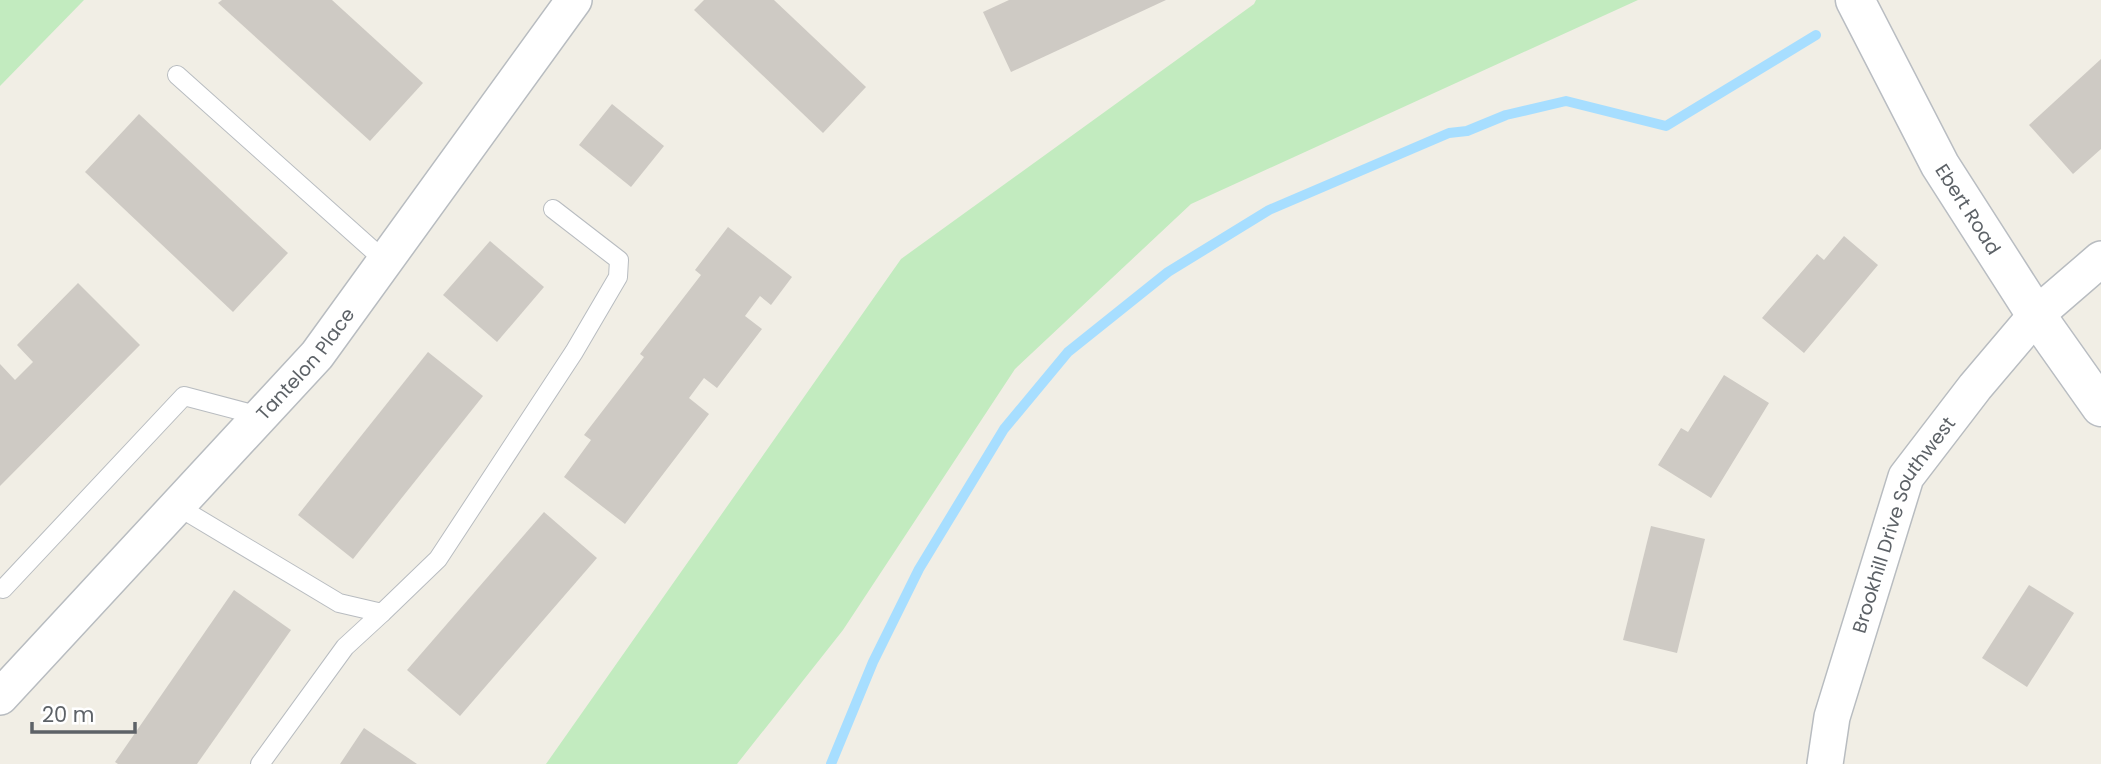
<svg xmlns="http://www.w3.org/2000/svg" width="2101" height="764" font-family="Poppins,sans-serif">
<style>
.green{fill:#c2ebbf}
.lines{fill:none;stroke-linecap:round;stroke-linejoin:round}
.stream{stroke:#a7deff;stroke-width:10}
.building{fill:#cecac4}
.service-casing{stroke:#b8bcc0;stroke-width:20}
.minor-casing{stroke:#b8bcc0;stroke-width:38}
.secondary-casing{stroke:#b9bdc2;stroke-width:41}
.service{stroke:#fff;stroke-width:18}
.minor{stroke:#fff;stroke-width:35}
.secondary{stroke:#fff;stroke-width:38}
.labels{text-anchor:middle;stroke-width:7;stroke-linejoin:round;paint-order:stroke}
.street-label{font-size:19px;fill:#5d6267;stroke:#fff}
</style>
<rect width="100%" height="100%" fill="#f1eee5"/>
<g class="green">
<polygon points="0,0 84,0 0,86"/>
<polygon points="1256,0 1638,0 1191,204 1015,369 843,630 737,764 546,764 901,259 1254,4"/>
</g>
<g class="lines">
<polyline class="stream" points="831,764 873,662 919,569 1004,429 1068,352 1168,272 1269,210 1449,133 1467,131 1506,115 1566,101 1666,126 1816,35"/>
</g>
<g class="building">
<polygon points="222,0 332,0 423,83 370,141 218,3"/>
<polygon points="704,0 774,0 866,87 823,133 694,10"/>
<polygon points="1009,0 1166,0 1011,72 983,12"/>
<polygon points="2101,59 2101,149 2073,174 2029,125"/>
<polygon points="612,104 664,146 631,187 579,145"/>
<polygon points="139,114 288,253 233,312 85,172"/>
<polygon points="728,227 792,277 771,305 760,296 745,316 762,329 717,388 704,378 689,398 709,414 625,524 564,477 591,440 584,435 644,357 640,354 701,275 695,270"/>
<polygon points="1844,236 1878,265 1804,353 1762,318 1817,254 1824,260"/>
<polygon points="490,241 544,287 497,342 443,295"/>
<polygon points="78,283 140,345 0,486 0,364 15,380 33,362 17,345"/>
<polygon points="428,352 483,396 353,559 298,515"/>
<polygon points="1724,375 1769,403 1711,498 1658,465 1681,428 1688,432"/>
<polygon points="544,512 597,558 460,716 407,670"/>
<polygon points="1651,526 1705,539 1677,653 1623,640"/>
<polygon points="2029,585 2074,613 2027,687 1982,658"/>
<polygon points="234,590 291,630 197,764 118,764 115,762"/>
<polygon points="364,728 417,764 340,764"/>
</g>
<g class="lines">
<g class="service-casing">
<g id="service">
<polyline points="177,75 385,261"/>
<polyline points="177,506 339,603 382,613 438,559 574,352 618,277 619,260 553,209"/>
<polyline points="3,589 184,396 260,416"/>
<polyline points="260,764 345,647 382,613"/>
</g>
</g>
<g class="minor-casing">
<g id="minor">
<path id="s1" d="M0,697L317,355L574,0"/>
<path id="s2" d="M1825,764L1832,717L1906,477L1975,387L2036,315L2101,259"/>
</g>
</g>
<g class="secondary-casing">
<g id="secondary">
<path id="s3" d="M1855,0L1940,165L2036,315L2101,407"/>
</g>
</g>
<use href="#service" class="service"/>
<use href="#minor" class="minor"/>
<use href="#secondary" class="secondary"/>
</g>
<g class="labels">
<g class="street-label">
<text dy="7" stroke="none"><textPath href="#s3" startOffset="238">Ebert Road</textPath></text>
<text dy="7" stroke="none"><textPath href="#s1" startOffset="452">Tantelon Place</textPath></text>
<text dy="7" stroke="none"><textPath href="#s2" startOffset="254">Brookhill Drive Southwest</textPath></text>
</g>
</g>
<path d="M32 722v10h103v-10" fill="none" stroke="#5d6267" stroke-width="3.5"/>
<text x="42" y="722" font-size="21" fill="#5d6267" stroke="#ffffff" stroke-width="5" paint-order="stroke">20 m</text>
</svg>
